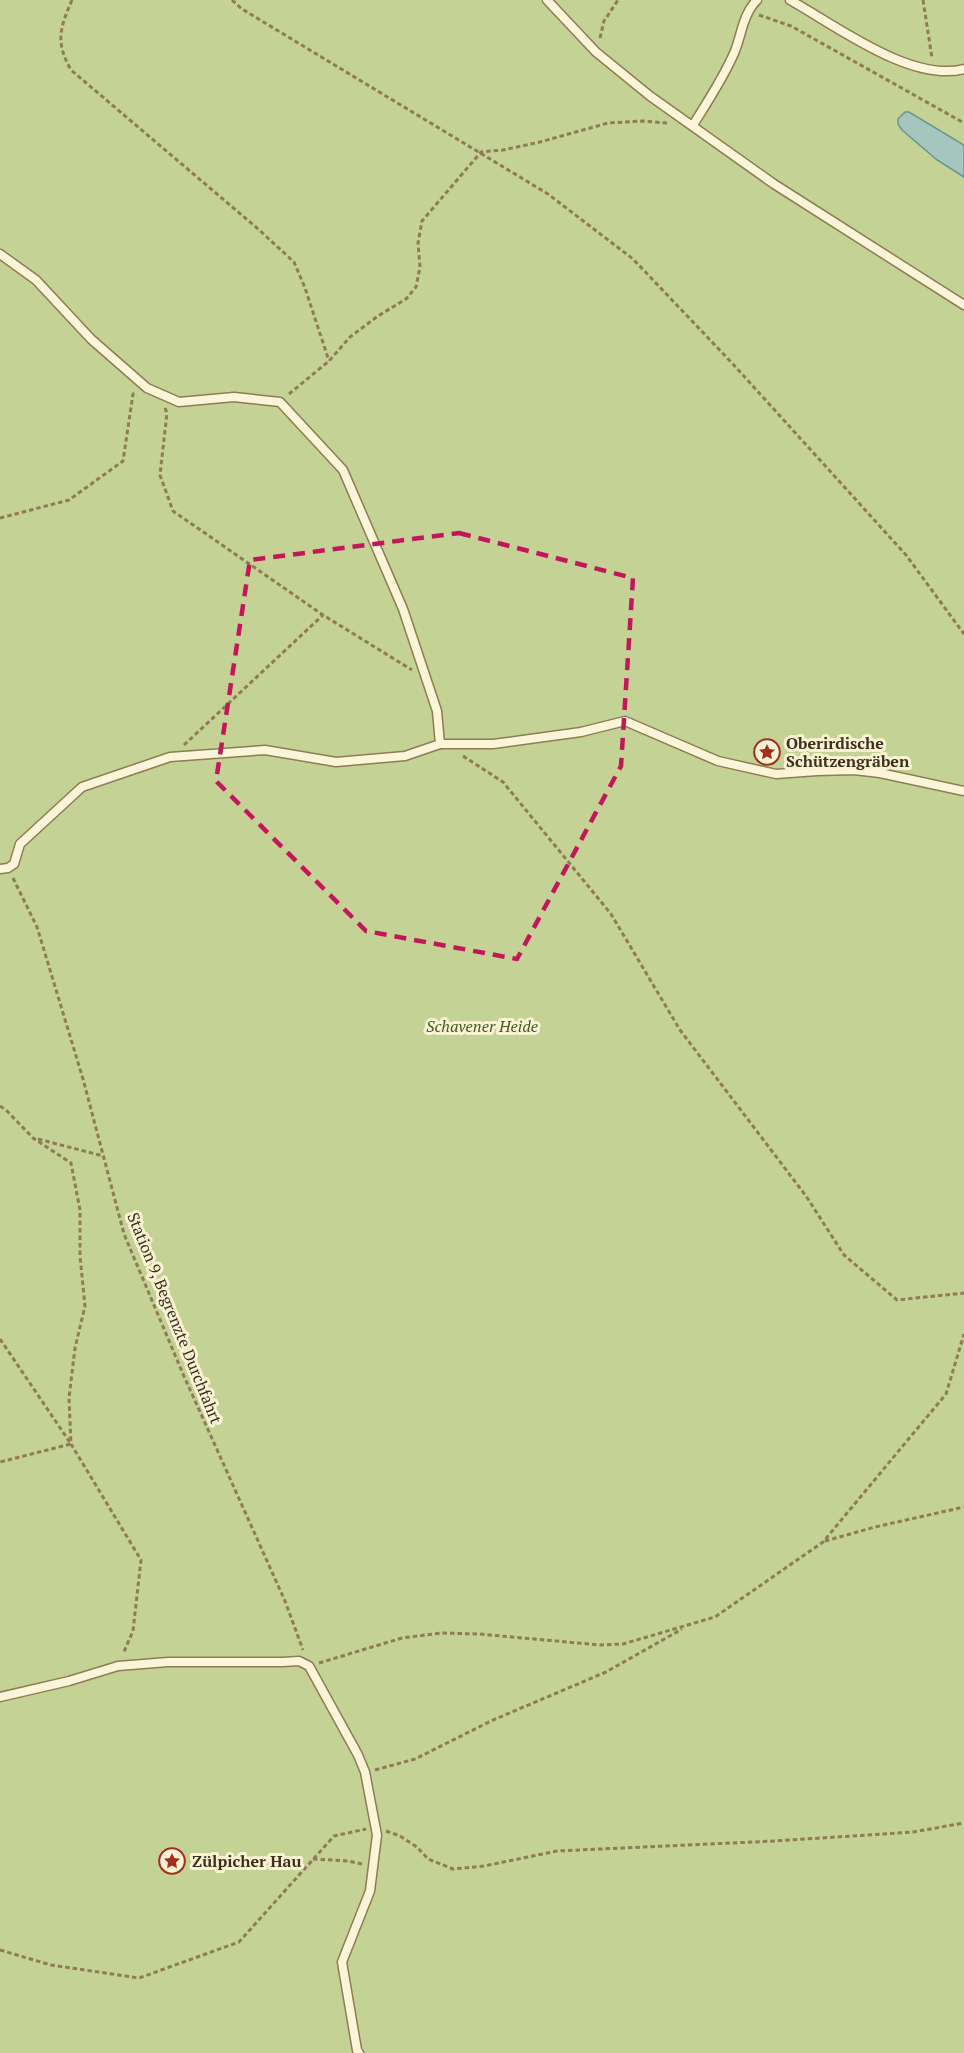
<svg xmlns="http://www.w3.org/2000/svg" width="964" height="2053" font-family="'PT Serif',serif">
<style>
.green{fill:#c4d295}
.water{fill:#a5c5bf;stroke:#6a958f;stroke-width:1.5}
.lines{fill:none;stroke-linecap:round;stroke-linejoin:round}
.lane-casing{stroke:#8f7b57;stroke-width:11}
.path{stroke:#8f7b57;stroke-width:3;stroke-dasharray:4.5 3;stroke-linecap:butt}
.lane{stroke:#fcf5d7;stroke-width:8}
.marked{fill:none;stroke:#c2185b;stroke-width:4.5;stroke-dasharray:12 8;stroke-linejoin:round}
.labels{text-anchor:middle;stroke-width:6;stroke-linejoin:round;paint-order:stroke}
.poi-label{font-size:16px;font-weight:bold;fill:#3d301d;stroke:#f9f3d3;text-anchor:start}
.park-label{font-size:16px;font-style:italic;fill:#465c21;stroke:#f9f3d3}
.street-label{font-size:16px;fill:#3d301d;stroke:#f9f3d3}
</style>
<rect width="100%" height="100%" fill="#f3eac2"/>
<rect class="green" x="0" y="0" width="964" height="2053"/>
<polygon class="water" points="905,112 909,112 964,145 964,177 937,160 902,130 898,124 898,119"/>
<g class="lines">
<g class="lane-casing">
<g id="lane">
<polyline points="547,0 596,52 650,96 774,184 964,305"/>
<path d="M790,0C835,25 911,83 964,69"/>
<path d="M693,125C708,101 724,77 735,51C742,33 743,14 757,0"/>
<polyline points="0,254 36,280 91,339 147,388 179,402 234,397 280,402 343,470 403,609 437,711 440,744 405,756 336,762 265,750 170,757 82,787 20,844 14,864 8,868 0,869"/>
<polyline points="440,744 493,744 581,732 625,721 718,761 776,774 817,771 854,770 880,773 964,791"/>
<polyline points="0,1697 69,1681 118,1666 168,1662 282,1662 299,1661 309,1666 358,1755 365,1772 377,1835 370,1891 342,1962 357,2050 359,2053"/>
</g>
</g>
<g class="path">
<path d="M72,0C60,28 55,42 71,70L257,228L294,262L305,288L329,361"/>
<polyline points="232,0 242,9 548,194 633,259 732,363 906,555 964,634"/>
<polyline points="923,0 932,58"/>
<polyline points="759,15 791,26 964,123"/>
<polyline points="600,38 604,21 618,0"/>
<polyline points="289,394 329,361 350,337 378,316 406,299 416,287 420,267 418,243 422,221 481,152 503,150 540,142 608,123 643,121 667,123"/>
<polyline points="165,408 167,413 160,475 173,511 323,615 412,670"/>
<polyline points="0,518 69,500 123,461 133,394 135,393"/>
<polyline points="184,745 323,615"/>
<polyline points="463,756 503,782 611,914 680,1030 806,1196 844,1255 897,1300 964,1293"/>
<polyline points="13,878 37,927 83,1079 124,1234 183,1374 285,1601 303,1650"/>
<polyline points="0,1106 7,1111 33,1138 71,1163 80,1210 80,1256 85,1306 75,1348 69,1398 71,1444 141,1560 133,1631 123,1654"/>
<polyline points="38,1139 103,1156"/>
<polyline points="0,1339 71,1444 0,1462"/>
<polyline points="825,1541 875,1527 964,1507"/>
<polyline points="319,1663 402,1638 441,1633 479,1634 600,1645 623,1644 715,1617 823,1542 946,1394 964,1334"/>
<polyline points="375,1770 415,1759 493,1720 606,1672 682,1629"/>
<polyline points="386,1831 400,1836 417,1847 428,1859 453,1869 484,1866 557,1851 775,1841 913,1832 964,1823"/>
<polyline points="313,1859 348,1861 362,1864"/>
<polyline points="0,1950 51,1965 139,1978 239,1942 334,1836 366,1829"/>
</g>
<use href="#lane" class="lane"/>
</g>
<path class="marked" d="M459,533L633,578L621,766L517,959L366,931L216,781L250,560Z"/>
<defs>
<g id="sight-ring" transform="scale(1.35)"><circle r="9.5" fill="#f9f3d3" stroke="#a52e20" stroke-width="1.5"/><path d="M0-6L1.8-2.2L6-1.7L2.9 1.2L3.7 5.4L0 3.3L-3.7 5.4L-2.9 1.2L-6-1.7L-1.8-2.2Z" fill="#a52e20"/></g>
</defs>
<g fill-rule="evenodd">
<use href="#sight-ring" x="767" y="752"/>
<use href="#sight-ring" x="172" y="1861"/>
</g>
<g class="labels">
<g class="poi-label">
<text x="786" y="749">Oberirdische<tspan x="786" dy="18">Schützengräben</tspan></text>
<text x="192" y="1867">Zülpicher Hau</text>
</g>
<g class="park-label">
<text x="482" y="1032">Schavener Heide</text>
</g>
<g class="street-label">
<text transform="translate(175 1318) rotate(68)" y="6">Station 9, Begrenzte Durchfahrt</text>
</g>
</g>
</svg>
